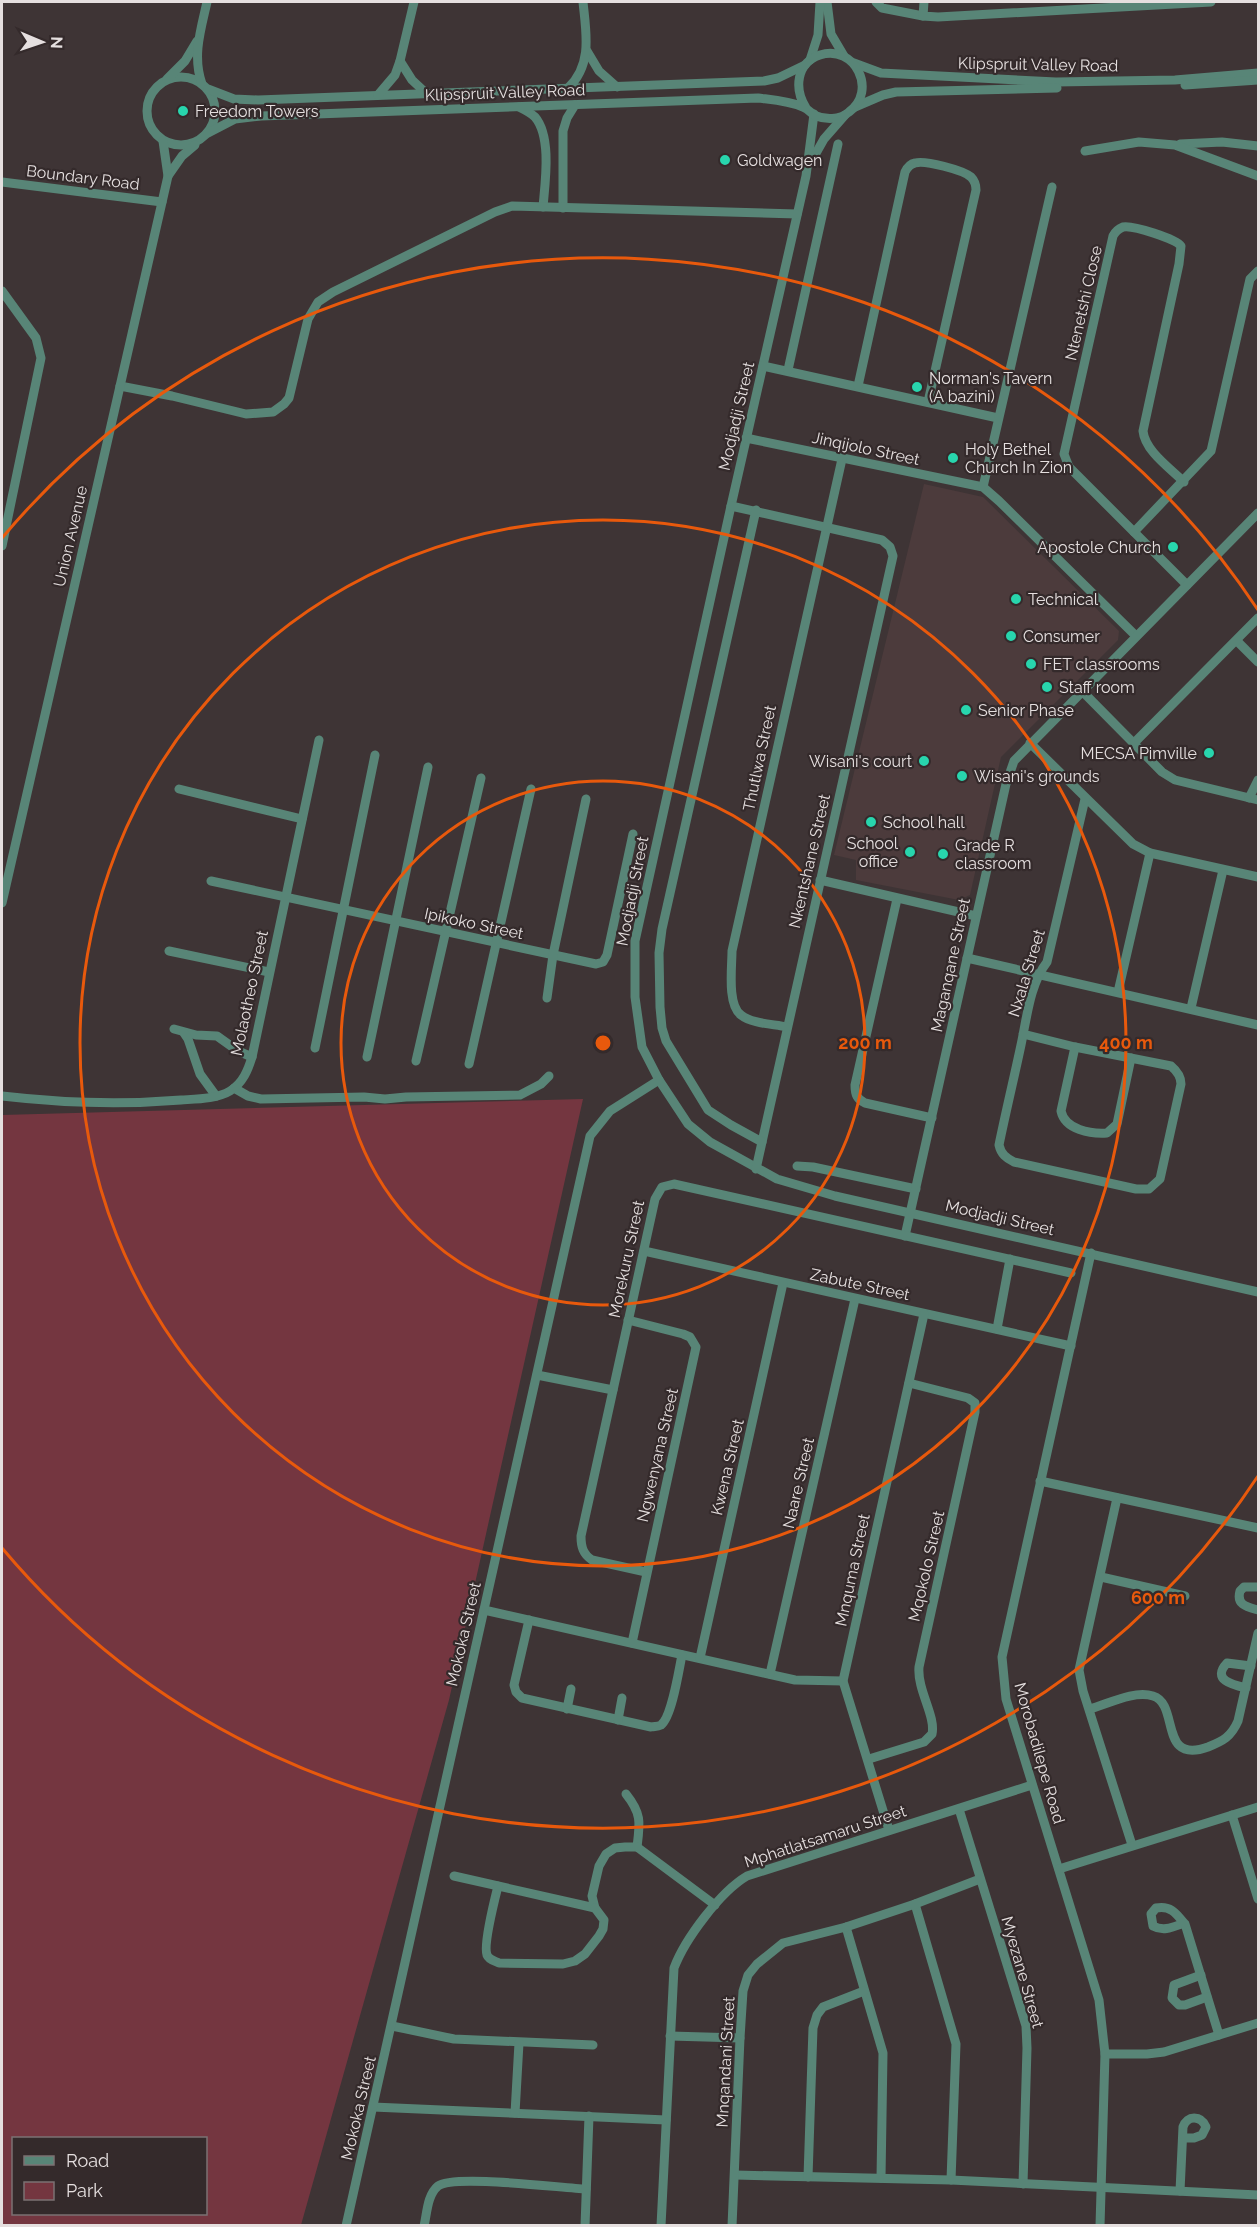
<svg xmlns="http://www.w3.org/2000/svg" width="1260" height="2227" font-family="Raleway,sans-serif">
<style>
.built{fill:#4c3b3c}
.green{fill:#743640;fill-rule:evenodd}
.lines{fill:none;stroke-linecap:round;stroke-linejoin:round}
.minor{stroke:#588577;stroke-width:9}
.ring{fill:none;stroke:#e8590c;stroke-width:3}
.poi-dot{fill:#28d5ad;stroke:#342a2b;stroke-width:2}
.labels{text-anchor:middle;stroke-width:4.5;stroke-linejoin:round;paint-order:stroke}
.street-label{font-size:16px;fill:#e5dfdf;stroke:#342a2b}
.poi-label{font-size:16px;fill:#e5dfdf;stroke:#342a2b;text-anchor:start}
.centre{fill:#e8590c;stroke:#342a2b;stroke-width:3}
.ring-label{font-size:18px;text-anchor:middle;font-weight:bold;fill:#e8590c;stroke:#342a2b;stroke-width:4.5;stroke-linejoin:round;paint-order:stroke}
</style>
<rect width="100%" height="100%" fill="#3e3435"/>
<polygon class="built" points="924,484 983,497 1119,631 1118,640 1001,757 970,895 959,900 856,880 856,860 834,855"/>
<path class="green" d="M583,1099L449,1700L301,2225H2V1115ZM14,2138H206V2214H14Z"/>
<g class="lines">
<g class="minor">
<polyline points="827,2 831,34 844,56"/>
<polyline points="876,2 882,8 923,16"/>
<polyline points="924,2 923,16 938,17 1211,2"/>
<polyline points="587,51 599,71 617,87"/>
<polyline points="810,60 818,35 820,2"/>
<polyline points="400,61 412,80 427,94"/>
<polyline points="854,63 881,73 1056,82 1175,80 1258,73"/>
<circle cx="181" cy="111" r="34"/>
<polyline points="167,79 185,61 197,41"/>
<path d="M202,84C192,56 201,29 207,2"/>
<polyline points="1185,85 1258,80"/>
<path d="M568,88C593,65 586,32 583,2"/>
<polyline points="208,89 234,99 258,100 764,81 778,78 805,65"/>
<polyline points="378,95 395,75 400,61 414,2"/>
<path d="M519,107C525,110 531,113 535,117C552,137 545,183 543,207"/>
<polyline points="855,107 883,95 896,92 1057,88"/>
<polyline points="814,114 806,176 731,506 635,941 635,997 642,1047 659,1080 688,1124 710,1142 777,1179 835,1196 1258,1292"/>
<path d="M208,133L235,119L261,116L758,98C774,100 789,101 803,107C808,109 810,112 814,115C825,120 840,120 849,112C878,91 855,44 820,55C796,63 794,89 806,108"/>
<polyline points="1180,144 1222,142 1258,146"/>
<polyline points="1085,151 1139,142 1175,145 1258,176"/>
<polyline points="811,162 824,139 845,115"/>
<polyline points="168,176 182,156 195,145"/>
<polyline points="2,182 162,202"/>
<polyline points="563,208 563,131 567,118 575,105"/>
<polyline points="2,291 36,338 41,358 2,546"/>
<polyline points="763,366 998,418"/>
<polyline points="788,370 838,144"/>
<polyline points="120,386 172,396 246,414 273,412 284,404 289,398 308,319 318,302 333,292 495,212 512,206 797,214"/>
<path d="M858,386L905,172C907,168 910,164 915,163C925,160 963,170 971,177C975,181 976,185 976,190L928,402"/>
<polyline points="746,438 983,487 999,501 1136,636"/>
<path d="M1184,482C1170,468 1145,451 1143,431L1179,264L1181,246C1176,239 1133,225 1123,227C1118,229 1115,232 1113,236L1064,454L1069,467L1187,585"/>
<polyline points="983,487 1052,187"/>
<polyline points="731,506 882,540 890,547 893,556 756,1169"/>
<polyline points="756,510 662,929 659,953 660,1007 662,1028 666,1041 708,1110 731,1125 762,1142"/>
<polyline points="1134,532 1211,451 1250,279 1258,271"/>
<polyline points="1237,641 1258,662"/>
<polyline points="1082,691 1162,772 1175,780 1258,800"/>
<polyline points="1135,742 1258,618"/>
<polyline points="1030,743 1133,844 1150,853 1258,877"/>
<polyline points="179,789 302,819"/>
<polyline points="1249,798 1258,780"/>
<polyline points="820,880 976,916"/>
<polyline points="211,881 596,964 603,962 607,955 633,834"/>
<path d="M897,899L855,1085C855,1095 857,1099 865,1103L932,1118"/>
<polyline points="2,903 168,176 163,141"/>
<polyline points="169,951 269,972"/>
<polyline points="967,958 1258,1025"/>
<polyline points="1118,992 1150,853"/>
<polyline points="547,998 553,955 586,799"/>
<polyline points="1191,1008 1223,870"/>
<path d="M787,1027C774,1024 752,1024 741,1015C727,1005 732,967 732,951L842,459"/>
<polyline points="174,1029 196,1035 217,1036 238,1051 252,1057"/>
<polyline points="184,1033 188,1039 200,1074 216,1096"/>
<path d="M1023,1034L1075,1047L1171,1066C1177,1071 1181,1076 1181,1084L1160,1179L1149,1189H1136L1014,1162C1006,1158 1001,1154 999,1145C1006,1111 1014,1078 1021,1045C1027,1017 1030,984 1047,962L1085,799"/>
<path d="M1075,1047L1061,1111C1065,1130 1091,1134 1107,1133L1117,1124L1131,1058"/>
<polyline points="315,1048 375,755"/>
<polyline points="367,1057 428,767"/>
<polyline points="416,1061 481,778"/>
<polyline points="469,1064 531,789"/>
<polyline points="234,1088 248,1096 261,1099 364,1097 385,1099 406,1097 520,1095 541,1084 549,1076"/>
<path d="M2,1096C62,1103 120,1105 181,1100C196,1099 217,1099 230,1091C243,1083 248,1070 252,1057L319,740"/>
<polyline points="797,1166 813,1167 916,1189"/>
<polyline points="905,1236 1006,784 1014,761 1258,513"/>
<polyline points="644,1251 1071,1346"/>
<polyline points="1091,1253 1002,1657 1006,1699 1099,2000 1105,2054 1100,2226"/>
<polyline points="628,1320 683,1334 690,1337 696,1347 632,1643"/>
<polyline points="997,1329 1010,1259"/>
<polyline points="537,1375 613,1390"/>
<polyline points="1040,1481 1258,1528"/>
<polyline points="1117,1498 1079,1670 1083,1691 1132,1845"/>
<path d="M646,1572L592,1560C583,1554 581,1547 581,1536L655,1199L662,1187L674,1184L1071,1273"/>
<polyline points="1101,1577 1185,1596"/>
<path d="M1258,1587H1244L1240,1591C1236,1605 1247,1607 1258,1610"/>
<polyline points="484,1610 795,1680 843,1681"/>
<path d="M529,1620L514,1685L516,1692L522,1698L651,1727C655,1726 657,1727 661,1725C672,1717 679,1669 682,1655"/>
<polyline points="700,1658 783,1283"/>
<polyline points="770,1674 855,1299"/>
<path d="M1246,1688C1233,1685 1211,1680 1227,1663L1251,1666"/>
<polyline points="567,1709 571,1689"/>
<path d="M1090,1709C1108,1704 1134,1690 1153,1696C1180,1704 1158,1765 1208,1747C1223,1741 1231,1737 1238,1721L1258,1633"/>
<polyline points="618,1720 622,1698"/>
<path d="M869,1759L924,1742L932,1734C936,1716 917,1690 919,1667L975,1412V1403L968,1398L909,1383"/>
<path d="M626,1794C642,1814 640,1823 637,1847"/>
<polyline points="959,1809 1026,2026 1027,2048 1023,2184"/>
<polyline points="1232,1815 1258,1899"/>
<polyline points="889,1830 843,1681 924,1314"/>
<polyline points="1059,1869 1258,1807"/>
<polyline points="454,1876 595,1908 592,1896 599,1866 606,1854 615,1848 625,1847 637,1847 715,1905"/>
<path d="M498,1886C495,1898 483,1945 487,1955C489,1960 495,1961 499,1963L563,1964L575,1961L585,1954L599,1936L603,1929L604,1920L595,1908"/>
<polyline points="915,1904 956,2044 951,2180"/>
<path d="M1184,1923C1173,1927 1164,1932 1153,1926L1151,1914L1156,1908C1170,1905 1176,1913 1184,1923L1185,1924L1219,2035"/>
<polyline points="846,1927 883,2053 881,2178"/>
<polyline points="1201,1975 1174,1985 1172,1998 1179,2005 1185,2005 1207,1997"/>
<polyline points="392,2026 454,2039 593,2045"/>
<polyline points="670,2036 740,2038"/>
<polyline points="1105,2054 1147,2054 1164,2052 1258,2023"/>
<polyline points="373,2107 666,2120"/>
<polyline points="515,2113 519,2043"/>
<polyline points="735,2175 951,2180 1258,2195"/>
<polyline points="808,2177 813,2028 817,2015 823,2007 864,1991"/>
<path d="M1180,2191L1183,2127C1187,2115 1201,2115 1206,2127L1202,2135L1194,2138H1183"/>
<polyline points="346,2226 590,1136 610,1111 659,1080"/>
<path d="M424,2226C427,2214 427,2195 438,2186C453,2174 561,2188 586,2189"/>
<polyline points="585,2226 589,2116"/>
<path d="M661,2226L674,1968C685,1939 720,1892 747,1876L1032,1785"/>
<polyline points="732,2226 740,2038 743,1991 748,1975 757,1964 783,1943 846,1927 915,1904 980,1879"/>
</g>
</g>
<g class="ring">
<circle cx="603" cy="1043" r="262"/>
<circle cx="603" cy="1043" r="523"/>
<path d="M1258 1476A785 785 0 0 1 2 1548M2 538A785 785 0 0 1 1258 610"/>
</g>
<g class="poi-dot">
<circle cx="183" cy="111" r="6"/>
<circle cx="725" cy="160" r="6"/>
<circle cx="917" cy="387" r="6"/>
<circle cx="953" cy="458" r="6"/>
<circle cx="1173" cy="547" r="6"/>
<circle cx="1016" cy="599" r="6"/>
<circle cx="1011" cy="636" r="6"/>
<circle cx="1031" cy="664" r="6"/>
<circle cx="1047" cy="687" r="6"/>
<circle cx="966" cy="710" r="6"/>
<circle cx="1209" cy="753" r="6"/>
<circle cx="924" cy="761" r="6"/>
<circle cx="962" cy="776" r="6"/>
<circle cx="871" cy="822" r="6"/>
<circle cx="910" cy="852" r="6"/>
<circle cx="943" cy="854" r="6"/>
</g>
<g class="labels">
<g class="street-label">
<text transform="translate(1038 64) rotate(1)" y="6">Klipspruit Valley Road</text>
<text transform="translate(505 92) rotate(-2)" y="6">Klipspruit Valley Road</text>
<text transform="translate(83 177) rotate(7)" y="6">Boundary Road</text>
<text transform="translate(1083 303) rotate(-77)" y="6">Ntenetshi Close</text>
<text transform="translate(736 416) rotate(-77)" y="6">Modjadji Street</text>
<text transform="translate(866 448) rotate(12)" y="6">Jinqijolo Street</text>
<text transform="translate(70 536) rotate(-77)" y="6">Union Avenue</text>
<text transform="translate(759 758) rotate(-78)" y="6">Thutlwa Street</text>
<text transform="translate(809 861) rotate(-77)" y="6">Nkentshane Street</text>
<text transform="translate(632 891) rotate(-79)" y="6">Modjadji Street</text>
<text transform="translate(474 923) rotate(12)" y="6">Ipikoko Street</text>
<text transform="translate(950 965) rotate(-78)" y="6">Maganqane Street</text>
<text transform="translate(1026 973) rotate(-73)" y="6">Nxala Street</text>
<text transform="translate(249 993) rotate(-78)" y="6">Molaotheo Street</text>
<text transform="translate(1000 1217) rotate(13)" y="6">Modjadji Street</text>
<text transform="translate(626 1259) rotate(-78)" y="6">Morekuru Street</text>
<text transform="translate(860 1284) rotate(12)" y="6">Zabute Street</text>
<text transform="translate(657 1455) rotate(-77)" y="6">Ngwenyana Street</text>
<text transform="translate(727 1467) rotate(-77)" y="6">Kwena Street</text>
<text transform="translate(798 1483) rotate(-77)" y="6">Naare Street</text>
<text transform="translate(926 1566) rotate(-77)" y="6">Mqokolo Street</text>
<text transform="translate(852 1570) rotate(-78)" y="6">Mnquma Street</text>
<text transform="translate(463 1634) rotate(-77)" y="6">Mokoka Street</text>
<text transform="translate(1040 1753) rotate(74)" y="6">Morobadilepe Road</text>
<text transform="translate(825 1836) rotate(-18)" y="6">Mphatlatsamaru Street</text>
<text transform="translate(1023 1972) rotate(74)" y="6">Myezane Street</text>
<text transform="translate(725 2062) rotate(-87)" y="6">Mnqandani Street</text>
<text transform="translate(358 2108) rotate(-77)" y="6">Mokoka Street</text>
</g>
<g class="poi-label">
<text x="195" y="117">Freedom Towers</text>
<text x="737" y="166">Goldwagen</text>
<text x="929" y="384">Norman's Tavern<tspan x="929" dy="18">(A bazini)</tspan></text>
<text x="965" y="455">Holy Bethel<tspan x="965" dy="18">Church In Zion</tspan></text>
<text x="1161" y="553" text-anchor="end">Apostole Church</text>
<text x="1028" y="605">Technical</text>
<text x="1023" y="642">Consumer</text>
<text x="1043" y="670">FET classrooms</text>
<text x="1059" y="693">Staff room</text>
<text x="978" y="716">Senior Phase</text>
<text x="1197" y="759" text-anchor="end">MECSA Pimville</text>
<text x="912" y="767" text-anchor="end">Wisani's court</text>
<text x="974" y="782">Wisani's grounds</text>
<text x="883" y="828">School hall</text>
<text x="898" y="849" text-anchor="end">School<tspan x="898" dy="18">office</tspan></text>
<text x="955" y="851">Grade R<tspan x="955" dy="18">classroom</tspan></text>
</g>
</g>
<circle cx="603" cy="1043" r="9" class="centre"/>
<g class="ring-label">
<text x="865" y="1049">200 m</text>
<text x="1126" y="1049">400 m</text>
<text x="1158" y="1604">600 m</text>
</g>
<rect width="1260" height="2227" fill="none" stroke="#e5dfdf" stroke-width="6"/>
<rect x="12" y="2137" width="195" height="78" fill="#342a2b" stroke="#7b7273" stroke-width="1.5"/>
<rect x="24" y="2156" width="30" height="9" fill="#588577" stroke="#7b7273" stroke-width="1.5"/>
<text x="66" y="2167" font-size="18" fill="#e5dfdf">Road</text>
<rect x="24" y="2182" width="30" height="18" fill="#743640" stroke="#7b7273" stroke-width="1.5"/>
<text x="66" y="2197" font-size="18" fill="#e5dfdf">Park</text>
<g transform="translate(42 42) rotate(92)" stroke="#342a2b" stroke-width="4.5" paint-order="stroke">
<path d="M0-4.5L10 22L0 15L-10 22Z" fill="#e5dfdf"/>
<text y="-9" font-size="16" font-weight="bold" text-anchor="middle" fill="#e5dfdf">N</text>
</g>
</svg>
